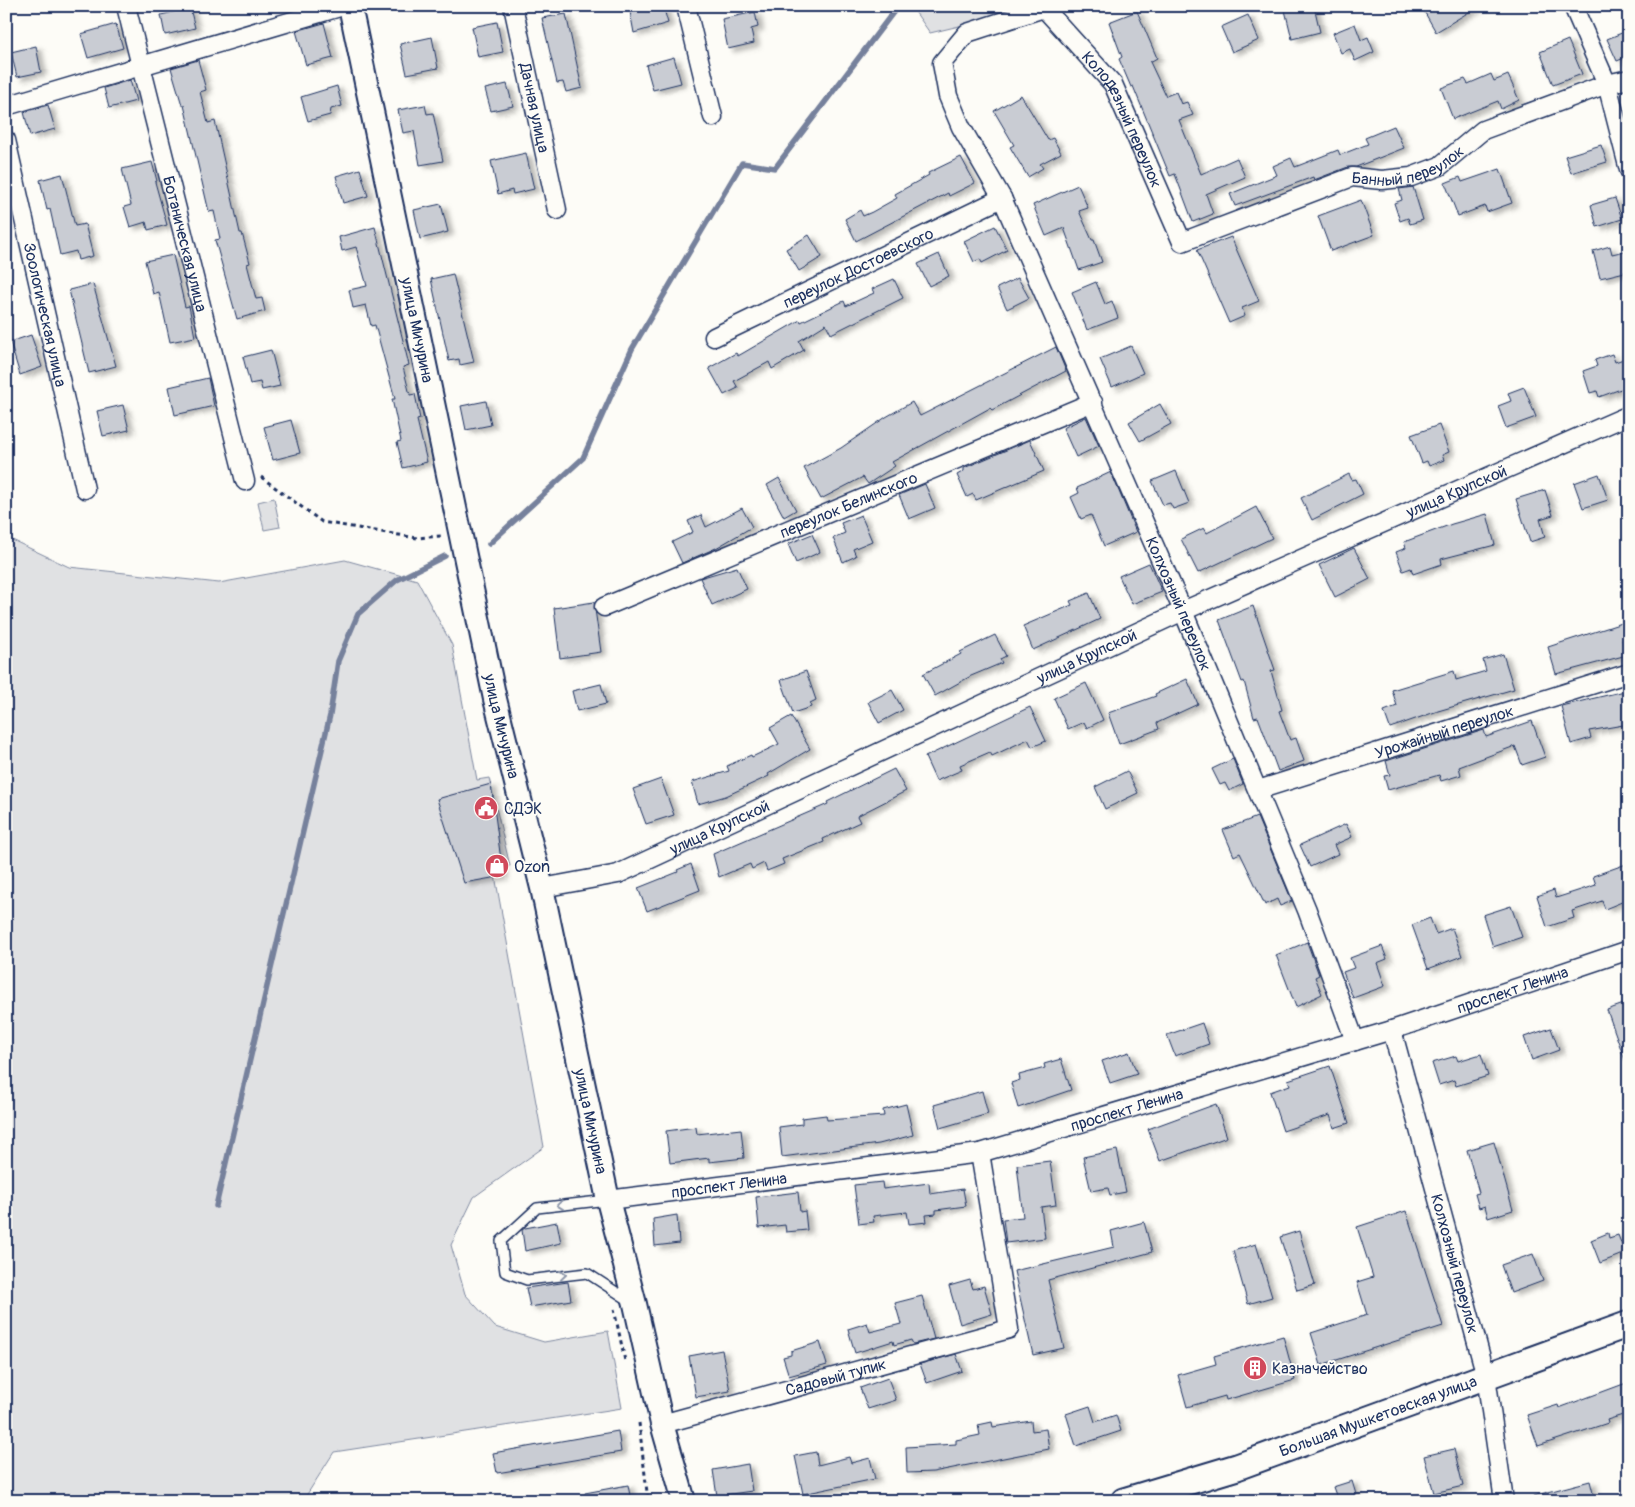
<svg xmlns="http://www.w3.org/2000/svg" width="1635" height="1507" font-family="Pangolin,sans-serif">
<style>
.green{fill:#e0e1e3;stroke:#7e88a0}
.lines{fill:none;stroke-linecap:round;stroke-linejoin:round}
.stream{stroke:#76819c;stroke-width:5.5}
.building{fill:#c9ccd3;stroke:#1b2f5e;filter:url(#shadow)}
.service-casing{stroke:#1b2f5e;stroke-width:12}
.minor-casing{stroke:#1b2f5e;stroke-width:21}
.tertiary-casing{stroke:#1b2f5e;stroke-width:26}
.secondary-casing{stroke:#1b2f5e;stroke-width:29}
.path{stroke:#1b2f5e;stroke-width:3;stroke-dasharray:4 4;stroke-linecap:butt}
.service{stroke:#fdfcf7;stroke-width:9}
.minor{stroke:#fdfcf7;stroke-width:18}
.tertiary{stroke:#fdfcf7;stroke-width:22}
.secondary{stroke:#fdfcf7;stroke-width:25}
.oneway{stroke:#8c96aa}
.labels{text-anchor:middle;stroke-width:4;stroke-linejoin:round;paint-order:stroke}
.street-label{font-size:16px;fill:#1b2f5e;stroke:#fdfcf7}
.poi-label{font-size:16px;fill:#1b2f5e;stroke:#fdfcf7;text-anchor:start}
</style>
<defs>
<filter id="shadow"><feDropShadow dx="5.5" dy="3" stdDeviation="2.5" flood-color="#0004"/></filter>
</defs>
<rect width="100%" height="100%" fill="#fdfcf7"/>
<filter id="ink" filterUnits="userSpaceOnUse"><feTurbulence type="fractalNoise" baseFrequency=".02" numOctaves="2"/><feDisplacementMap in="SourceGraphic" scale="10" xChannelSelector="R" yChannelSelector="G"/><feConvolveMatrix kernelMatrix="1 2 1 2 8 2 1 2 1" color-interpolation-filters="sRGB"/></filter>
<g filter="url(#ink)">
<g class="green">
<polygon points="911,6 1034,6 1026,10 930,33"/>
<polygon points="274,498 280,527 264,530 258,502"/>
<polygon points="6,537 69,567 219,583 345,560 417,580 452,645 477,780 489,778 510,866 494,870 544,1147 474,1197 451,1245 465,1294 495,1327 544,1342 608,1331 622,1408 334,1452 306,1496 307,1501 6,1501"/>
</g>
<g class="lines">
<g class="stream">
<polyline points="489,544 583,458 632,349 742,163 775,168 898,6"/>
<polyline points="216,1206 330,715 338,661 358,614 397,580 445,556"/>
</g>
</g>
<g class="building">
<polygon points="629,6 663,6 668,23 634,33"/>
<polygon points="1284,6 1314,6 1320,32 1292,39"/>
<polygon points="1421,6 1479,6 1436,32"/>
<polygon points="190,8 195,28 165,35 161,15"/>
<polygon points="1137,11 1157,58 1150,62 1166,96 1176,92 1181,104 1187,102 1193,115 1179,120 1201,174 1237,158 1245,177 1206,194 1213,214 1193,222 1175,174 1170,176 1133,86 1131,87 1119,59 1122,57 1109,22"/>
<polygon points="755,12 758,27 751,29 754,43 728,49 722,19"/>
<polygon points="566,14 582,88 566,92 563,82 557,83 542,18"/>
<polygon points="1248,15 1259,40 1232,52 1221,27"/>
<polygon points="497,22 503,52 478,57 472,27"/>
<polygon points="324,23 333,58 306,65 296,31"/>
<polygon points="116,24 123,48 88,58 81,34"/>
<polygon points="1355,24 1361,40 1368,37 1374,52 1355,61 1350,49 1341,53 1333,33"/>
<polygon points="1629,30 1629,56 1617,61 1607,39"/>
<polygon points="432,37 438,68 407,74 400,44"/>
<polygon points="1568,40 1582,74 1553,85 1540,52"/>
<polygon points="36,46 41,72 17,77 11,52"/>
<polygon points="674,57 681,83 653,90 646,65"/>
<polygon points="198,60 206,90 200,92 208,123 215,121 240,233 242,233 250,263 247,264 256,299 262,298 265,311 237,319 215,240 220,239 214,211 209,212 184,105 182,105 171,68"/>
<polygon points="1491,74 1494,81 1508,75 1519,100 1501,109 1498,101 1453,119 1441,88 1465,79 1468,84"/>
<polygon points="130,80 136,101 109,108 104,88"/>
<polygon points="507,84 513,106 491,111 485,89"/>
<polygon points="337,86 342,106 331,109 330,115 308,121 301,97"/>
<polygon points="1021,95 1048,140 1053,138 1061,153 1040,164 1043,168 1028,177 1010,147 1014,145 994,111"/>
<polygon points="48,105 55,129 30,136 24,112"/>
<polygon points="425,105 427,114 433,113 443,161 420,165 414,131 403,133 398,110"/>
<polygon points="1394,126 1404,148 1356,167 1348,167 1314,180 1313,177 1235,206 1230,194 1277,175 1273,166 1291,158 1295,167 1338,150 1340,155 1368,144 1365,138"/>
<polygon points="1601,145 1607,162 1571,173 1565,156"/>
<polygon points="526,153 534,189 513,194 512,190 498,194 491,161"/>
<polygon points="961,157 975,183 949,196 948,193 856,241 845,219 860,210 863,216 872,212 897,198 895,194 929,175 928,173"/>
<polygon points="152,162 157,181 155,182 167,225 148,230 146,222 130,227 124,207 131,205 122,169"/>
<polygon points="360,169 368,196 343,203 336,176"/>
<polygon points="1500,169 1512,203 1487,212 1485,206 1458,216 1445,183 1460,177 1462,182"/>
<polygon points="62,174 75,226 85,224 93,256 78,260 76,251 60,255 50,209 47,210 40,180"/>
<polygon points="1078,185 1088,208 1079,211 1092,240 1094,240 1102,262 1079,270 1064,228 1046,236 1033,205"/>
<polygon points="1413,187 1423,220 1410,224 1408,218 1400,221 1394,203 1402,200 1399,189"/>
<polygon points="1615,198 1622,219 1597,227 1591,205"/>
<polygon points="1361,200 1374,235 1331,251 1318,216"/>
<polygon points="441,204 448,232 420,239 414,210"/>
<polygon points="995,226 1007,250 982,263 980,259 974,262 964,241"/>
<polygon points="375,227 409,365 403,367 410,395 415,394 420,419 417,420 427,462 403,468 397,442 401,441 392,399 395,399 375,325 371,326 366,305 353,308 349,290 367,286 356,247 342,251 339,237"/>
<polygon points="809,235 822,257 799,271 786,249"/>
<polygon points="1231,237 1259,301 1242,308 1245,316 1229,323 1197,250"/>
<polygon points="1610,246 1612,254 1629,250 1629,271 1600,278 1593,251"/>
<polygon points="939,254 949,276 929,286 918,264"/>
<polygon points="173,255 185,307 189,306 195,337 170,342 159,292 153,294 145,261"/>
<polygon points="453,274 474,362 460,365 459,359 449,361 431,279"/>
<polygon points="1018,278 1029,298 1007,309 997,288"/>
<polygon points="894,279 903,298 831,334 826,324 799,341 804,350 772,369 769,362 734,381 738,388 724,395 709,368 736,353 738,356 800,320 801,322 844,301 846,306 874,293 872,289"/>
<polygon points="1096,282 1105,304 1112,301 1118,318 1087,330 1072,292"/>
<polygon points="93,284 116,366 89,373 69,290"/>
<polygon points="31,335 42,367 20,375 10,342"/>
<polygon points="1131,346 1143,373 1112,387 1100,359"/>
<polygon points="1056,347 1066,371 992,410 990,408 892,462 895,466 868,484 863,477 821,499 804,468 841,448 886,417 912,402 920,416"/>
<polygon points="271,350 280,386 262,390 260,382 250,384 243,357"/>
<polygon points="1612,354 1615,362 1629,357 1629,386 1599,397 1597,391 1590,393 1583,371 1597,366 1595,360"/>
<polygon points="208,378 214,406 175,415 169,387"/>
<polygon points="1524,387 1536,417 1506,428 1498,406 1511,401 1508,393"/>
<polygon points="486,401 491,425 466,430 461,406"/>
<polygon points="1160,404 1171,424 1140,441 1129,422"/>
<polygon points="123,405 129,430 103,436 97,411"/>
<polygon points="1086,417 1099,446 1076,457 1063,428"/>
<polygon points="291,420 300,453 273,460 264,427"/>
<polygon points="1439,425 1449,452 1442,455 1444,460 1429,466 1427,461 1422,463 1411,435"/>
<polygon points="1030,440 1044,471 976,500 973,494 967,497 957,475 964,471 964,468"/>
<polygon points="1176,471 1189,503 1173,509 1170,503 1163,505 1152,481"/>
<polygon points="1111,472 1136,532 1104,546 1091,515 1081,519 1071,497 1079,493 1077,488"/>
<polygon points="1349,474 1352,480 1356,479 1363,494 1312,520 1301,498"/>
<polygon points="1599,474 1608,500 1583,508 1574,483"/>
<polygon points="779,478 796,510 784,517 767,485"/>
<polygon points="925,484 935,508 909,519 899,495"/>
<polygon points="1545,490 1553,515 1540,519 1545,537 1530,542 1516,499"/>
<polygon points="1256,507 1272,538 1198,573 1181,539 1204,528 1207,533"/>
<polygon points="742,508 752,527 716,548 682,563 672,542 693,532 688,521 701,515 706,527"/>
<polygon points="1487,514 1495,545 1441,559 1442,564 1413,574 1411,568 1403,571 1396,552 1406,548 1404,542 1452,524"/>
<polygon points="861,515 872,541 853,549 856,556 843,562 833,538 845,533 841,523"/>
<polygon points="812,534 820,552 796,563 788,544"/>
<polygon points="1354,548 1370,579 1335,597 1319,565"/>
<polygon points="1149,563 1162,592 1132,604 1119,576"/>
<polygon points="737,567 747,589 712,605 700,578"/>
<polygon points="1089,593 1100,619 1033,650 1023,626 1072,605 1070,601"/>
<polygon points="594,602 601,652 560,658 554,608"/>
<polygon points="1253,606 1275,670 1271,671 1282,710 1279,711 1290,740 1296,738 1304,761 1278,771 1258,717 1254,718 1244,681 1242,682 1219,620"/>
<polygon points="1622,623 1627,638 1622,640 1627,655 1556,674 1548,647"/>
<polygon points="995,635 1006,656 1000,659 1002,663 971,676 935,696 923,674 961,654 960,652"/>
<polygon points="1503,654 1514,689 1438,711 1390,728 1384,711 1397,706 1392,690 1454,671 1456,680 1486,671 1483,660"/>
<polygon points="806,671 816,700 810,703 811,707 793,713 781,680"/>
<polygon points="1187,679 1198,704 1157,723 1159,729 1119,744 1108,713 1156,696 1155,694"/>
<polygon points="1086,683 1103,720 1087,728 1084,722 1068,729 1054,698"/>
<polygon points="601,684 606,704 577,711 572,691"/>
<polygon points="892,690 903,710 879,723 868,702"/>
<polygon points="1629,690 1629,724 1589,731 1591,738 1571,744 1561,706"/>
<polygon points="1030,707 1046,741 1032,747 1028,739 992,756 990,752 960,765 962,770 936,781 925,757"/>
<polygon points="791,716 810,749 768,774 769,776 726,796 698,804 692,782 729,771 727,766 751,755 752,757 779,744 770,728"/>
<polygon points="1532,721 1545,757 1522,765 1515,746 1459,767 1461,775 1441,781 1439,775 1388,790 1384,776 1390,775 1386,761 1484,730 1486,737"/>
<polygon points="1233,759 1243,784 1229,791 1225,783 1220,785 1212,769"/>
<polygon points="894,769 906,791 857,816 860,822 823,839 824,842 782,859 784,864 767,871 764,863 752,869 750,864 719,877 713,854 828,804 827,802"/>
<polygon points="1127,771 1138,793 1105,809 1095,787"/>
<polygon points="661,779 674,815 646,824 633,789"/>
<polygon points="491,784 503,876 464,883 437,799"/>
<polygon points="1257,817 1292,901 1280,906 1277,899 1265,905 1240,853 1234,856 1223,830"/>
<polygon points="1346,824 1352,837 1334,845 1338,854 1310,867 1300,845"/>
<polygon points="1629,863 1629,899 1605,909 1602,901 1572,911 1574,918 1547,927 1537,896 1554,890 1556,898 1596,885 1593,876"/>
<polygon points="691,864 700,890 647,911 638,888 678,872 677,870"/>
<polygon points="1511,906 1522,937 1493,947 1483,915"/>
<polygon points="1430,918 1436,934 1452,928 1462,956 1428,969 1412,925"/>
<polygon points="1307,942 1319,975 1315,977 1322,994 1296,1007 1276,955"/>
<polygon points="1382,946 1387,959 1377,963 1385,986 1353,998 1343,972 1354,968 1350,958"/>
<polygon points="1629,1002 1629,1065 1627,1066 1607,1010"/>
<polygon points="1202,1023 1209,1044 1175,1056 1167,1035"/>
<polygon points="1551,1028 1559,1050 1532,1060 1524,1037"/>
<polygon points="1129,1052 1137,1074 1110,1083 1102,1061"/>
<polygon points="1481,1054 1488,1076 1456,1086 1454,1080 1439,1085 1432,1063 1456,1056 1458,1061"/>
<polygon points="1061,1059 1071,1090 1018,1108 1011,1083 1020,1080 1019,1075 1045,1068 1044,1064"/>
<polygon points="1330,1066 1349,1123 1334,1128 1330,1115 1283,1131 1270,1092 1290,1085 1288,1080"/>
<polygon points="982,1091 988,1114 940,1128 934,1105"/>
<polygon points="906,1104 913,1135 879,1144 782,1157 779,1127 802,1124 802,1118 826,1115 827,1120 884,1116 883,1110"/>
<polygon points="1216,1104 1227,1137 1160,1161 1148,1129"/>
<polygon points="696,1127 697,1134 741,1129 744,1158 709,1162 709,1158 670,1163 666,1131"/>
<polygon points="1494,1142 1513,1210 1488,1218 1485,1206 1479,1208 1475,1194 1479,1193 1467,1150"/>
<polygon points="1117,1150 1126,1192 1110,1195 1108,1188 1091,1191 1083,1157"/>
<polygon points="1050,1161 1056,1205 1041,1207 1045,1238 1006,1243 1003,1219 1023,1217 1017,1165"/>
<polygon points="882,1182 883,1189 929,1183 930,1194 963,1189 966,1206 936,1210 936,1214 926,1215 927,1222 909,1224 907,1212 873,1216 874,1222 859,1224 854,1185"/>
<polygon points="798,1192 800,1212 805,1211 807,1230 786,1232 785,1225 759,1228 756,1197"/>
<polygon points="1406,1211 1443,1326 1321,1365 1311,1333 1367,1315 1357,1282 1373,1277 1357,1227"/>
<polygon points="677,1215 679,1243 655,1246 653,1219"/>
<polygon points="557,1222 561,1243 525,1251 522,1230 525,1228"/>
<polygon points="1144,1222 1152,1252 1048,1280 1064,1348 1033,1355 1014,1271 1114,1247 1111,1231"/>
<polygon points="1299,1231 1315,1285 1297,1290 1280,1237"/>
<polygon points="1608,1233 1609,1238 1618,1235 1625,1253 1600,1263 1591,1240"/>
<polygon points="1256,1244 1272,1297 1248,1304 1233,1251"/>
<polygon points="1533,1254 1543,1281 1511,1293 1501,1265"/>
<polygon points="970,1280 973,1289 984,1286 992,1314 960,1324 949,1286"/>
<polygon points="568,1282 571,1300 530,1307 526,1288"/>
<polygon points="922,1296 934,1339 913,1344 911,1340 894,1345 893,1341 855,1353 848,1329 867,1323 870,1332 901,1324 895,1303"/>
<polygon points="1283,1336 1295,1380 1226,1400 1225,1396 1187,1407 1178,1375 1216,1364 1214,1356"/>
<polygon points="820,1342 827,1365 789,1376 783,1357 791,1355 791,1351"/>
<polygon points="722,1350 730,1391 696,1397 689,1356"/>
<polygon points="956,1354 962,1371 927,1383 920,1364"/>
<polygon points="888,1378 896,1400 868,1409 860,1388"/>
<polygon points="1629,1382 1629,1413 1607,1420 1608,1423 1538,1446 1527,1415 1558,1405 1559,1408"/>
<polygon points="1090,1406 1095,1422 1116,1415 1121,1431 1076,1446 1066,1414"/>
<polygon points="1031,1421 1032,1431 1046,1429 1049,1449 933,1472 907,1473 906,1447 956,1444 956,1440 980,1435 978,1425 992,1422 993,1427"/>
<polygon points="618,1431 621,1452 497,1473 493,1453"/>
<polygon points="1454,1449 1463,1486 1434,1493 1424,1456"/>
<polygon points="816,1452 818,1465 849,1457 851,1463 870,1458 875,1479 803,1494 795,1456"/>
<polygon points="748,1464 752,1491 717,1496 713,1470"/>
<polygon points="1352,1481 1358,1501 1338,1501 1333,1487"/>
<polygon points="1590,1481 1595,1501 1534,1501 1533,1496"/>
<polygon points="628,1485 631,1501 585,1501 585,1493"/>
</g>
<g class="lines">
<g class="service-casing">
<polyline id="service" points="608,1200 537,1208 501,1241 505,1272 527,1280 587,1273 630,1301"/>
</g>
<g class="minor-casing">
<g id="minor">
<path id="s1" d="M126,6L245,481"/>
<path id="s2" d="M513,6L557,210"/>
<polyline points="686,6 713,117"/>
<path id="s3" d="M1050,6L967,33L942,63L948,96L961,127L1002,198L1183,611L1307,910L1355,1041"/>
<polyline points="1573,6 1607,84 1629,170"/>
<path id="s4" d="M1044,8L1113,84L1182,242L1352,177L1382,180L1411,177L1440,166L1483,130L1607,84L1629,79"/>
<polyline points="6,106 343,6"/>
<path id="s5" d="M6,140L85,489"/>
<path id="s6" d="M714,337L1002,198"/>
<path id="s7" d="M604,607L1093,402"/>
<path id="s8" d="M1258,790L1629,673"/>
<path id="s9" d="M542,888L618,874L1183,611L1629,415"/>
<path id="s10" d="M1392,1030L1486,1376L1504,1501"/>
<path id="s11" d="M608,1200L980,1153L1392,1030L1629,950"/>
<path id="s12" d="M662,1424L1009,1329L980,1153"/>
</g>
</g>
<g class="tertiary-casing">
<g id="tertiary">
<path id="s13" d="M350,6L495,699L542,888L608,1200L635,1304L662,1424L684,1501"/>
</g>
</g>
<g class="secondary-casing">
<g id="secondary">
<path id="s14" d="M1124,1501L1237,1467L1629,1324"/>
</g>
</g>
<g class="path">
<polyline points="261,477 322,522 417,538 441,536"/>
<polyline points="614,1309 625,1361"/>
<polyline points="639,1423 648,1501"/>
</g>
<use href="#service" class="service"/>
<use href="#minor" class="minor"/>
<use href="#tertiary" class="tertiary"/>
<use href="#secondary" class="secondary"/>
</g>
<defs><path id="oneway-chevron" d="M-2-3.5L2.5 0L-2 3.5" fill="none" stroke-width="1.6" stroke-linecap="round" stroke-linejoin="round" transform="scale(1.25)"/></defs>
<g class="oneway">
<use href="#oneway-chevron" transform="translate(560 1205) rotate(173)"/>
<use href="#oneway-chevron" transform="translate(563 1275) rotate(-6)"/>
</g>
</g>
<defs>
<g id="civic-disc" transform="scale(1.25)"><circle r="9.5" fill="#d1495b" stroke="#fdfcf7"/><path d="M-.6-6.5H3V-4.5H.6V-3L4-1V1h2V6H-6V1h2V-1L-.6-3ZM-1.2 2.5V6h2.4V2.5Z" fill="#fff"/></g>
<g id="shop-disc" transform="scale(1.25)"><circle r="9.5" fill="#d1495b" stroke="#fdfcf7"/><path d="M-5-2.5h2.3a2.7 3.5 0 0 1 5.4 0H5L5.5 6h-11ZM-1.5-2.5h3a1.5 2.3 0 0 0-3 0Z" fill="#fff"/></g>
<g id="building-disc" transform="scale(1.25)"><circle r="9.5" fill="#d1495b" stroke="#fdfcf7"/><path d="M-4-6H4V6H1V3H-1V6H-4ZM-2.5-4.3h1.7v1.8h-1.7ZM.8-4.3h1.7v1.8H.8ZM-2.5-1h1.7V.8h-1.7ZM.8-1h1.7V.8H.8Z" fill="#fff"/></g>
</defs>
<g fill-rule="evenodd">
<use href="#civic-disc" x="486" y="808"/>
<use href="#shop-disc" x="497" y="866"/>
<use href="#building-disc" x="1255" y="1368"/>
</g>
<g class="labels">
<g class="street-label">
<text dy="6" stroke="none"><textPath href="#s2" startOffset="104">Дачная улица</textPath></text>
<text dy="6" stroke="none"><textPath href="#s4" startOffset="138">Колодезный переулок</textPath></text>
<text dy="6" stroke="none"><textPath href="#s4" startOffset="516">Банный переулок</textPath></text>
<text dy="6" stroke="none"><textPath href="#s1" startOffset="245">Ботаническая улица</textPath></text>
<text dy="6" stroke="none"><textPath href="#s6" startOffset="160">переулок Достоевского</textPath></text>
<text dy="6" stroke="none"><textPath href="#s5" startOffset="179">Зоологическая улица</textPath></text>
<text dy="6" stroke="none"><textPath href="#s13" startOffset="331">улица Мичурина</textPath></text>
<text dy="6" stroke="none"><textPath href="#s9" startOffset="999">улица Крупской</textPath></text>
<text dy="6" stroke="none"><textPath href="#s7" startOffset="265">переулок Белинского</textPath></text>
<text dy="6" stroke="none"><textPath href="#s3" startOffset="718">Колхозный переулок</textPath></text>
<text dy="6" stroke="none"><textPath href="#s9" startOffset="594">улица Крупской</textPath></text>
<text dy="6" stroke="none"><textPath href="#s13" startOffset="736">улица Мичурина</textPath></text>
<text dy="6" stroke="none"><textPath href="#s8" startOffset="195">Урожайный переулок</textPath></text>
<text dy="6" stroke="none"><textPath href="#s9" startOffset="189">улица Крупской</textPath></text>
<text dy="6" stroke="none"><textPath href="#s11" startOffset="932">проспект Ленина</textPath></text>
<text dy="6" stroke="none"><textPath href="#s11" startOffset="528">проспект Ленина</textPath></text>
<text dy="6" stroke="none"><textPath href="#s13" startOffset="1141">улица Мичурина</textPath></text>
<text dy="6" stroke="none"><textPath href="#s11" startOffset="122">проспект Ленина</textPath></text>
<text dy="6" stroke="none"><textPath href="#s10" startOffset="242">Колхозный переулок</textPath></text>
<text dy="6" stroke="none"><textPath href="#s12" startOffset="180">Садовый тупик</textPath></text>
<text dy="6" stroke="none"><textPath href="#s14" startOffset="268">Большая Мушкетовская улица</textPath></text>
</g>
<g class="poi-label">
<text x="504" y="814">СДЭК</text>
<text x="514" y="872">Ozon</text>
<text x="1272" y="1374">Казначейство</text>
</g>
</g>
<rect width="1635" height="1507" fill="none" stroke="#fdfcf7" stroke-width="25"/>
<rect x="12" y="12" width="1610" height="1482" fill="none" stroke="#1b2f5e" stroke-width="2" filter="url(#ink)"/>
</svg>
